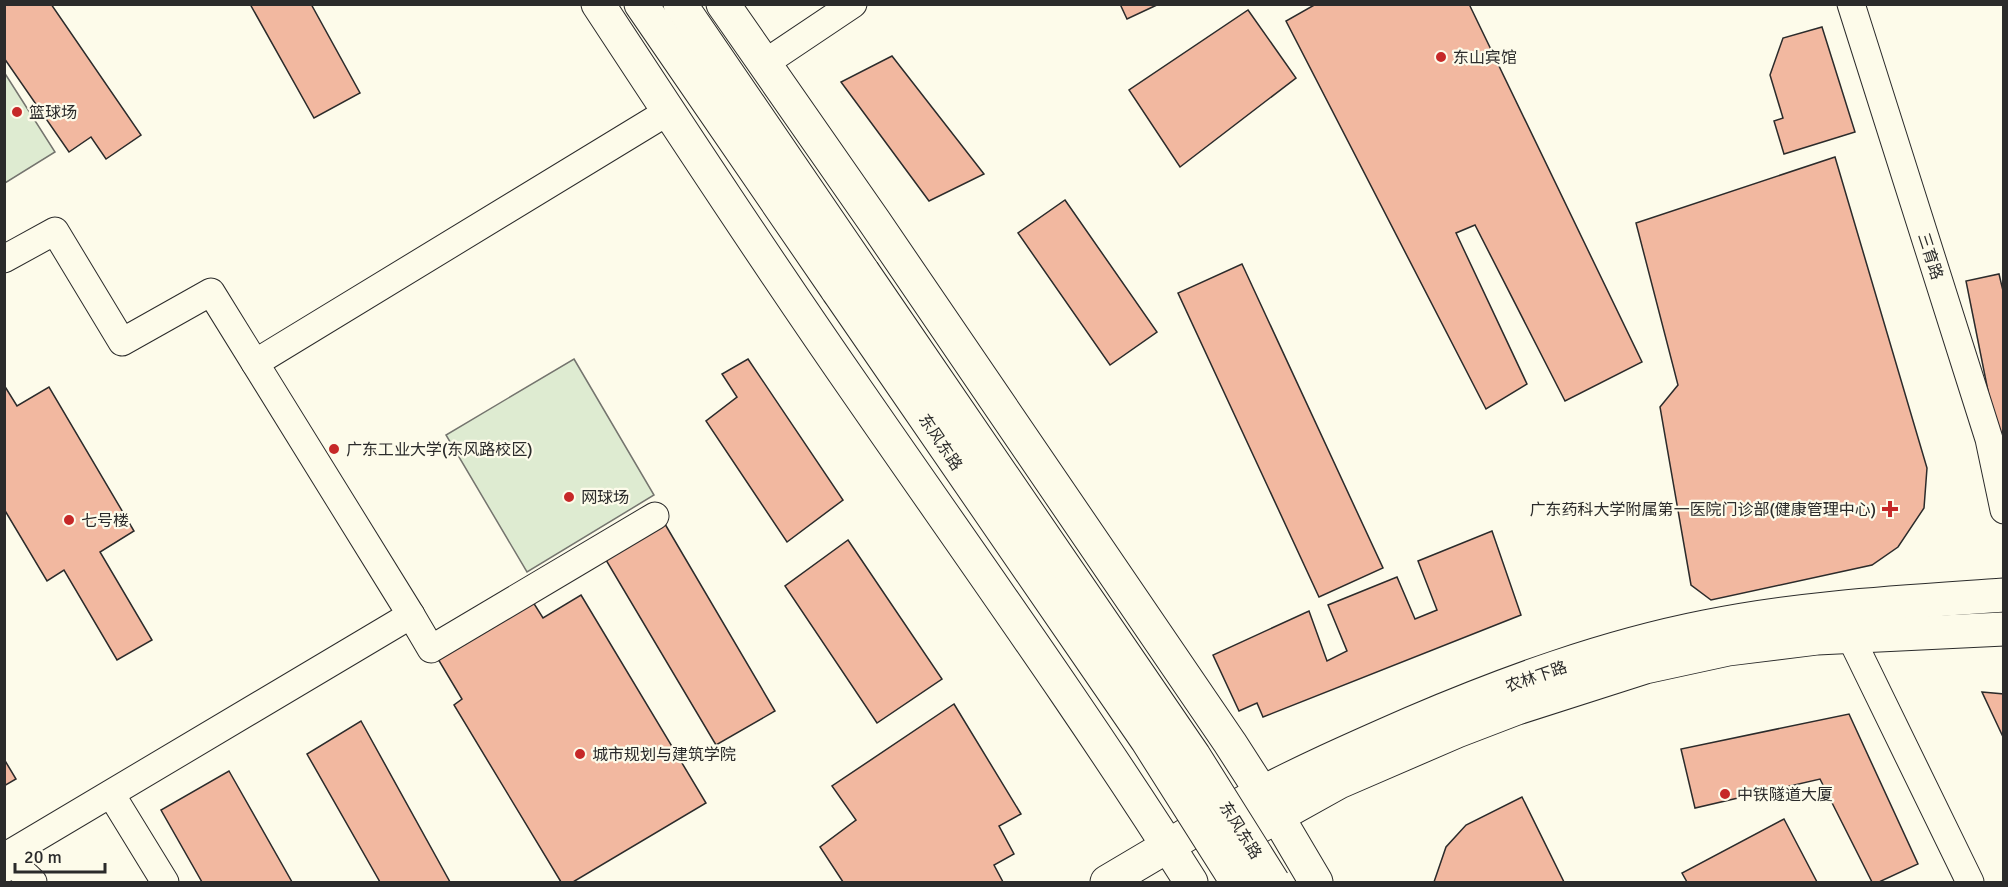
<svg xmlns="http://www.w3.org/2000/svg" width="2008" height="887" font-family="Signika,'Noto Sans SC',sans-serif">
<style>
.green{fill:#deebd1;stroke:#74746e;stroke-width:1.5}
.building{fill:#f2b8a0;stroke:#2b2b2b;stroke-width:1.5}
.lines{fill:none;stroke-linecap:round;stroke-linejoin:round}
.street-casing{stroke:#2b2b2b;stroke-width:29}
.secondary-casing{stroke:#2b2b2b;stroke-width:35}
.highway-casing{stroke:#2b2b2b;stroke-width:35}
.street{stroke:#fdfbea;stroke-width:27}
.secondary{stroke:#fdfbea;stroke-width:33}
.highway{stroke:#fdfbea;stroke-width:33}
.highway-bridge-casing{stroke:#2b2b2b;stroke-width:35;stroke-linecap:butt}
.highway-bridge{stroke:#fdfbea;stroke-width:33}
.poi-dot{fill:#c62828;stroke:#fdfbea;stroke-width:2}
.labels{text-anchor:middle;stroke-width:4.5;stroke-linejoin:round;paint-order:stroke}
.poi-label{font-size:16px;fill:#2b2b2b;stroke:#fdfbea;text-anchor:start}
.street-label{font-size:16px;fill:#2b2b2b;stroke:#fdfbea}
</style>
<rect width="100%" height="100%" fill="#fdfbea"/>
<g class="green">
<polygon points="4,72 55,152 5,183 4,183"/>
<polygon points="574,359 654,495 527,572 446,435"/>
</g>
<g class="building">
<polygon points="4,4 51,4 141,135 106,159 91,137 69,152 4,58"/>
<polygon points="250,4 311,4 360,93 314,118"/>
<polygon points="1120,4 1159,4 1127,19"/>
<polygon points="1316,4 1469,4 1642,362 1565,401 1475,225 1456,233 1527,384 1486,409 1286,21"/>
<polygon points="1248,10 1296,78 1180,167 1129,90"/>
<polygon points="1822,27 1855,132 1784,154 1774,121 1783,118 1770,75 1783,38"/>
<polygon points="892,56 984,174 929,201 841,82"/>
<polygon points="1835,157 1927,468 1924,508 1898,547 1872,565 1711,600 1691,585 1660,407 1678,385 1636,223"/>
<polygon points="1065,200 1157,332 1110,365 1018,233"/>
<polygon points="1242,264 1383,568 1319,597 1178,293"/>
<polygon points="1999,274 2004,295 2004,434 1997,436 1966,281"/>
<polygon points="748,359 843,500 787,542 706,421 737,397 722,374"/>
<polygon points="4,385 17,406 49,387 134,531 100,552 152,640 117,660 64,570 47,581 4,509"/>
<polygon points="662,519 775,711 716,745 603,555"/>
<polygon points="1492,531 1521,615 1263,717 1257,703 1239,711 1213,655 1309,611 1327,661 1347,651 1328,605 1397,577 1415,619 1437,610 1418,561"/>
<polygon points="848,540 942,679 877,723 785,586"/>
<polygon points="581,595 706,803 573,882 561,882 454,705 462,699 438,659 533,602 543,618"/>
<polygon points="1982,692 2004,694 2004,739"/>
<polygon points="954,704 1021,814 999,826 1014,854 994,865 1003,882 843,882 820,847 856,820 832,786"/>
<polygon points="1849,714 1918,864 1879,882 1872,882 1820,779 1695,808 1681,749"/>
<polygon points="361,721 450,882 380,882 307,754"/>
<polygon points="4,759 16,779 4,786"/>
<polygon points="229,771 292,882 202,882 161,810"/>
<polygon points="1522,797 1564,882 1434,882 1446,847 1466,825"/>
<polygon points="1784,819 1817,882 1687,882 1682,873"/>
</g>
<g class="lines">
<g class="street-casing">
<g id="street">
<polyline points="1851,4 1989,439 2004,510"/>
<polyline points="765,63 853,4"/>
<polyline points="4,259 55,231 122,342 211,292 411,615"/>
<polyline points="255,363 669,111"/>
<polyline points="1850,636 1970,882"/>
<polyline points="111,794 165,882"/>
<polyline points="4,857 411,615 431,649 655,516"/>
<polyline points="4,869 13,863 33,882"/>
</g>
</g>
<g class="secondary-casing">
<g id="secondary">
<path d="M598,4C684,135 770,266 859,394C971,556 1086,716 1191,882"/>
<polyline points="723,4 874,221 1230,743 1277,816 1316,882"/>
<path d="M1243,803C1298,773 1355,748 1412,723C1506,683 1604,647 1705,627C1803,607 1904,602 2004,595"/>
<polyline points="1260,826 1339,782 1457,731 1517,708 1645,667 1728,649 1817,638 2004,629"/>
<polyline points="1107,882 1188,834"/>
</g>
</g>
<g class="highway-casing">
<g id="highway">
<polyline points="641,4 838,291"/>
<polyline points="680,4 863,272"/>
</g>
</g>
<use href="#street" class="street"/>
<use href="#secondary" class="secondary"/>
<use href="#highway" class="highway"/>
<g class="highway-bridge-casing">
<g id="highway-bridge">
<polyline points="863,272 1194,756 1273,882"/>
<polyline points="838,291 1147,740 1237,882"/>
</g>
</g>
<use href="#highway-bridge" class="highway-bridge"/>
</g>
<g class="poi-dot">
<circle cx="1441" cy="57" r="6"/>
<circle cx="17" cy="112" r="6"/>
<circle cx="334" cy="449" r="6"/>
<circle cx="569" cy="497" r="6"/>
<path d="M1887 500h6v6h6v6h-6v6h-6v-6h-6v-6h6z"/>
<circle cx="69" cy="520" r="6"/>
<circle cx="580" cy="754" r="6"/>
<circle cx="1725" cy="794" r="6"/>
</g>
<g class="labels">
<g class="poi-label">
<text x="1453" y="63">东山宾馆</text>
<text x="29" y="118">篮球场</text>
<text x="346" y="455">广东工业大学(东风路校区)</text>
<text x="581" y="503">网球场</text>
<text x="1876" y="515" text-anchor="end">广东药科大学附属第一医院门诊部(健康管理中心)</text>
<text x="81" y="526">七号楼</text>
<text x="592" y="760">城市规划与建筑学院</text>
<text x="1737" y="800">中铁隧道大厦</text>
</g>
<g class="street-label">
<text transform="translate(1931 256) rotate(72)" y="6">三育路</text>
<text transform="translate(941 442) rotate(56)" y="6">东风东路</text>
<text transform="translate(1536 676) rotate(-19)" y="6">农林下路</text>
<text transform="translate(1241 830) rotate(58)" y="6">东风东路</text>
</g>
</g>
<rect width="2008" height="887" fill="none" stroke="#2b2b2b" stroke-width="12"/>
<path d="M15 863v9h90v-9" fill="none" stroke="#2b2b2b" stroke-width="3"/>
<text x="24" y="863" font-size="18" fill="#2b2b2b" stroke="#fdfbea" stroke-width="4.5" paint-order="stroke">20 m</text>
</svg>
